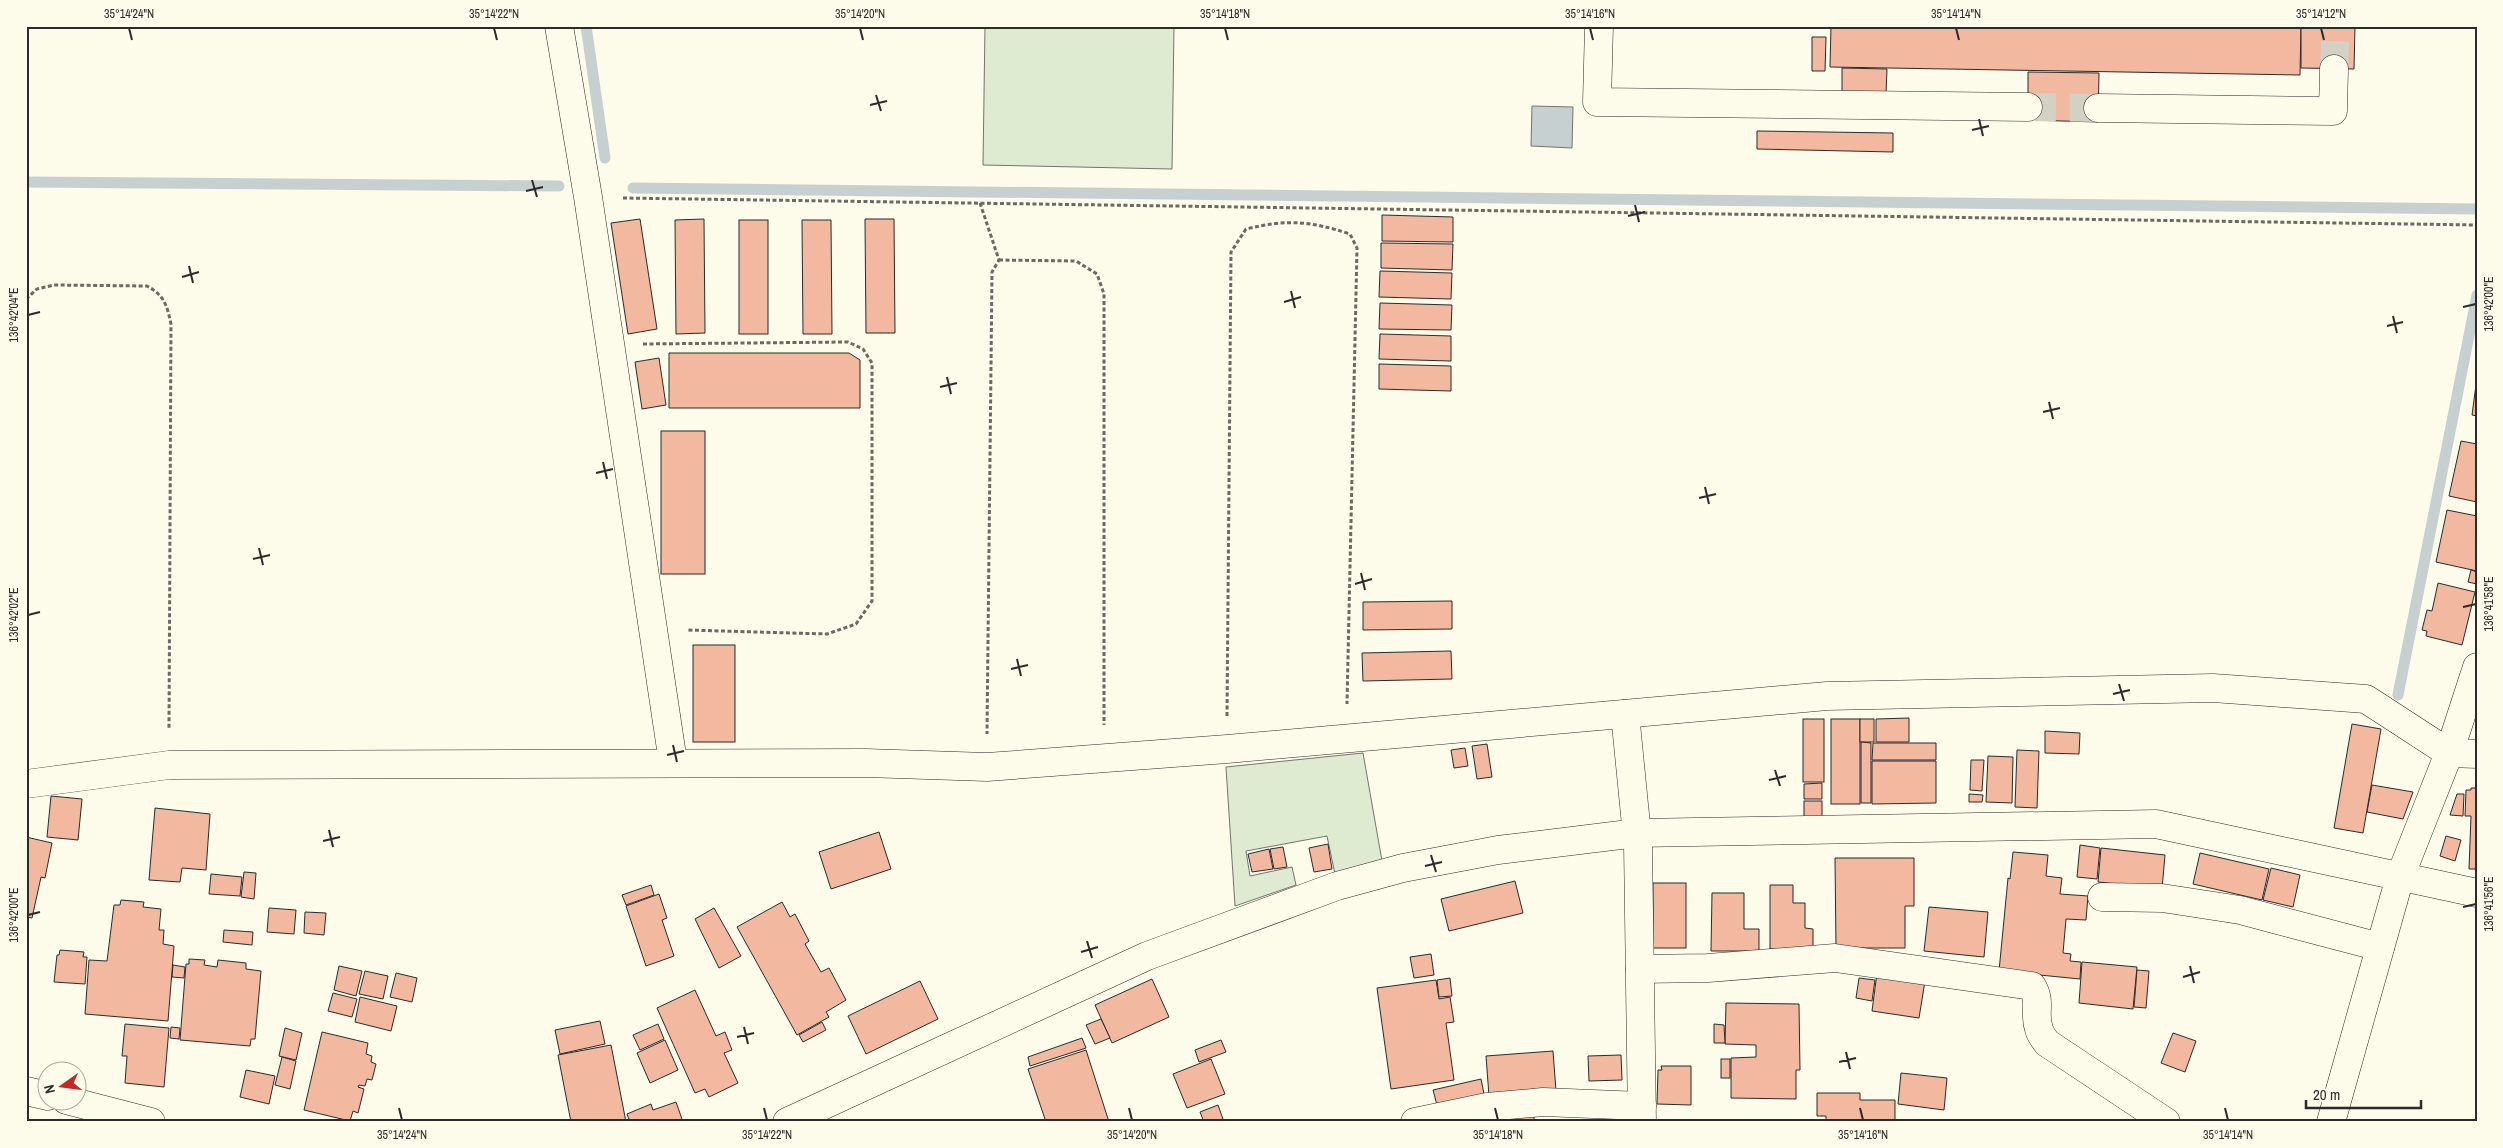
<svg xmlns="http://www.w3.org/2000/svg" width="2503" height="1148" font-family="'Archivo Narrow',sans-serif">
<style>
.green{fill:#deebd1;stroke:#74746e}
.water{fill:#c7d0d0;stroke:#74746e}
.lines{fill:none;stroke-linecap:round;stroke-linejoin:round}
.stream{stroke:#c7d0d0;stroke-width:11}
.building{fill:#f2b8a0;stroke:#2b2b2b}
.minor-tunnel{stroke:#d3d1c4;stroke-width:28;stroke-dasharray:28 14;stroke-linecap:butt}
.minor-casing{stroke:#2b2b2b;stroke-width:29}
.path{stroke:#6a6964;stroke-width:3;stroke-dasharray:4 2.5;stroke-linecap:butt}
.minor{stroke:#fdfbea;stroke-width:28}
.ticks{fill:none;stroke:#2b2b2b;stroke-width:2}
.neatline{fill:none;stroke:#2b2b2b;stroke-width:2}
.ticks-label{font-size:12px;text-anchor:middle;fill:#2b2b2b}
</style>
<rect width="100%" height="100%" fill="#fdfbea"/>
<g class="green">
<polygon points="985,26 1174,26 1172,169 983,165"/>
<polygon points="1363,753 1382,861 1335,874 1327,836 1246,851 1250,876 1292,867 1296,885 1235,906 1226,767"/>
</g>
<polygon class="water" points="1532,106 1573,107 1572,148 1531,146"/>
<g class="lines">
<g class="stream">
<polyline points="586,26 605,158"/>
<polyline points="26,182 559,186"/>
<polyline points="633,188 2477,209"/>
<polyline points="2398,695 2477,295"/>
</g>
</g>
<g class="building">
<polygon points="1831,26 2301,26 2300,75 1830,67"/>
<polygon points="2301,26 2355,26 2354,69 2301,68"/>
<polygon points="1812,37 1826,37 1825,71 1812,71"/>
<polygon points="1842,68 1887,69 1886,94 1842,93"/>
<polygon points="2028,72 2099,73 2098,122 2028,120"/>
<polygon points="1757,131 1893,133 1893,152 1757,149"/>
<polygon points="1382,215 1453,217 1453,242 1382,241"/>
<polygon points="640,219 657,329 628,334 611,223"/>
<polygon points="704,219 705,333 676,334 675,220"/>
<polygon points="865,219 894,219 895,333 866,333"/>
<rect x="739" y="220" width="29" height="114"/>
<polygon points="802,220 831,220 832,334 803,334"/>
<polygon points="1381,243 1453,244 1452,270 1381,268"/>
<polygon points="1380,271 1452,273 1451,299 1379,297"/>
<polygon points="1380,303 1452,305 1451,330 1379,329"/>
<polygon points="1380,334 1451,336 1451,361 1379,359"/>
<polygon points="669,353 849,353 860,360 860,408 669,408"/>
<polygon points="659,358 666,405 642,409 635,362"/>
<polygon points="1379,364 1451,366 1451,391 1379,389"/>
<polygon points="2477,377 2477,416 2472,415"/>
<rect x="661" y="431" width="44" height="143"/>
<polygon points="2461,441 2477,444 2477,502 2449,496"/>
<polygon points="2447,510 2477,516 2477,571 2436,562"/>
<polygon points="2471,570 2477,572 2477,584 2468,582"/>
<polygon points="2438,583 2475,592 2462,645 2426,636 2427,631 2422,630 2427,610 2432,611"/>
<polygon points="1452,601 1452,629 1363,630 1363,602"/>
<rect x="693" y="645" width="42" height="97"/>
<polygon points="1451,651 1452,679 1363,681 1362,653"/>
<polygon points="1909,718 1909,742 1876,742 1876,719"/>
<rect x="1803" y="719" width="21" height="63"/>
<rect x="1831" y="719" width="29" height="85"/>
<rect x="1860" y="719" width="14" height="23"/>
<polygon points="2352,724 2381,729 2363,833 2334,828"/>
<polygon points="2045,731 2080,733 2079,754 2045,753"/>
<polygon points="1861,742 1871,743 1871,803 1861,803"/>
<polygon points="1873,743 1936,743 1936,760 1872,760"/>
<polygon points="1487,744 1492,777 1477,779 1472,746"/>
<polygon points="1465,748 1468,766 1454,768 1451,750"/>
<polygon points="2017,750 2039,751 2037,808 2015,807"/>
<polygon points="1988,756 2013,757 2012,803 1986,802"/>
<polygon points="1971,760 1984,760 1982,791 1970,790"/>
<polygon points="1872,761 1936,761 1936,803 1872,804"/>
<polygon points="1822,783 1822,799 1804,799 1804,784"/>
<polygon points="2372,785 2413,792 2403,819 2367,812"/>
<polygon points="2471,788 2477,788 2477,869 2469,869 2471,816 2465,816 2466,790 2471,790"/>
<polygon points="1969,794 1983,795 1982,802 1969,802"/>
<polygon points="2457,794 2464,794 2463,816 2450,815"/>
<polygon points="51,796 82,799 78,840 47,837"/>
<rect x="1804" y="801" width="18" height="16"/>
<polygon points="155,808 210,814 206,870 182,868 180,882 149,880"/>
<polygon points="879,832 891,869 831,889 819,852"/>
<polygon points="2446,836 2461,840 2455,861 2440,856"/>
<polygon points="26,837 52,843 45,878 41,877 32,918 26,917"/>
<polygon points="1328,844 1332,869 1314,872 1309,848"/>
<polygon points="2080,845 2100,848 2097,879 2077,877"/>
<polygon points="1283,847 1287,867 1274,869 1270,849"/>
<polygon points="2101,848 2165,855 2162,889 2098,882"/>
<polygon points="1269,849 1273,869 1252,872 1248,854"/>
<polygon points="2013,852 2048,855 2046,876 2062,878 2060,894 2088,896 2086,920 2066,919 2063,953 2071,954 2070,961 2081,962 2080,979 1999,971 2008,878 2010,879"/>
<polygon points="2200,853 2269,869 2262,900 2193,884"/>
<polygon points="1835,858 1914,858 1914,906 1905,906 1905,948 1836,948"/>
<polygon points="2271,868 2300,875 2293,907 2263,900"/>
<polygon points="244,872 256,873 254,899 241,897"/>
<polygon points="211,874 242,877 240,896 209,894"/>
<polygon points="1515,881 1523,913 1449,931 1441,899"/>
<rect x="1653" y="883" width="33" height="65"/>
<polygon points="651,885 654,895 626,905 622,895"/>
<polygon points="1770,885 1793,885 1793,903 1805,903 1805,928 1813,929 1813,950 1770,949"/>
<polygon points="1712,893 1744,893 1744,929 1759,929 1759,951 1711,951"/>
<polygon points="659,894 667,918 662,920 674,956 646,966 626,906"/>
<polygon points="121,900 144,902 143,907 161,909 159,930 164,930 163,944 174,946 168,1021 85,1014 89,960 107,961 114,905 120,905"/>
<polygon points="782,902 790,917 795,914 809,941 805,944 821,972 829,968 846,1000 826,1012 829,1017 797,1035 737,927"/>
<polygon points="1929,907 1988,912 1984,957 1924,951"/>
<polygon points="269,908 296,910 294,934 267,932"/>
<polygon points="714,908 741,956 719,968 695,919"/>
<polygon points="305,912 326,913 324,935 304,933"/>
<polygon points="224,930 253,932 252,945 223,942"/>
<polygon points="60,950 84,952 83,957 87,957 85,984 54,982 57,955 59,955"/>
<polygon points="1431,954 1434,975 1414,978 1410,957"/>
<polygon points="189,959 205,960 204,965 217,967 218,960 246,963 246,969 261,971 255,1039 251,1039 250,1046 180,1040 186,964 189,964"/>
<polygon points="2082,962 2137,967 2133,1009 2079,1003"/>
<polygon points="173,965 185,967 184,978 172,977"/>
<polygon points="339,966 362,971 356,996 334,990"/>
<polygon points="2137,970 2149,971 2146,1008 2134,1007"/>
<polygon points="365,971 388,976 383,999 359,994"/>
<polygon points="396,973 417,978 412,1002 390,997"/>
<polygon points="1877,973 1925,981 1919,1018 1872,1011"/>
<polygon points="1450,978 1452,996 1439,997 1437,980"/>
<polygon points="1859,978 1875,980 1872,1001 1856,998"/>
<polygon points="1152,979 1169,1017 1112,1043 1095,1005"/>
<polygon points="1436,980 1439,999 1450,997 1454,1022 1446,1023 1454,1080 1391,1089 1377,988"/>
<polygon points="920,981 938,1019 866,1054 848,1016"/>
<polygon points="695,990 716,1036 725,1032 732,1050 724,1053 738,1083 709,1097 705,1089 695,1093 657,1008"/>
<polygon points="333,993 357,999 352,1017 328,1011"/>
<polygon points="360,997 397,1006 391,1031 355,1022"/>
<polygon points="1726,1003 1799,1004 1800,1070 1796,1070 1796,1099 1731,1098 1731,1058 1756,1057 1756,1045 1725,1044"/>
<polygon points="1101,1019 1110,1038 1095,1044 1086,1025"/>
<polygon points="600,1021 605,1044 560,1054 555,1030"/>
<polygon points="822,1022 826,1030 803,1042 799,1035"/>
<polygon points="125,1024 169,1028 164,1087 125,1083 127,1056 122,1056"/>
<polygon points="658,1024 664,1039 640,1050 633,1035"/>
<polygon points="1714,1024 1724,1025 1725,1043 1714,1043"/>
<polygon points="171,1027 180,1028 179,1039 170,1038"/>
<polygon points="285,1028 302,1033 296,1060 279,1056"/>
<polygon points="322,1032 368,1043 366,1054 372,1056 371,1062 376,1064 372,1080 367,1079 365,1086 359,1085 358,1087 364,1089 358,1113 353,1111 350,1121 304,1110"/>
<polygon points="2173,1033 2196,1041 2185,1072 2161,1063"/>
<polygon points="1082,1038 1086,1048 1030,1066 1028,1057"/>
<polygon points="665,1040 678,1070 650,1083 637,1053"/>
<polygon points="1221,1040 1226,1052 1199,1062 1195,1050"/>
<polygon points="611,1045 626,1122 571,1122 558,1055"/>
<polygon points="1086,1050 1109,1122 1046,1122 1028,1069"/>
<polygon points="1553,1051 1556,1091 1489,1096 1486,1056"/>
<polygon points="1621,1055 1622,1080 1589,1081 1588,1056"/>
<polygon points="282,1057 296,1061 290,1089 275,1085"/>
<polygon points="1211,1059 1225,1094 1187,1108 1173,1074"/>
<rect x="1721" y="1059" width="9" height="19"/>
<polygon points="1661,1066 1691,1066 1691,1105 1657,1104 1658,1070 1662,1070"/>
<polygon points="246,1070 275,1076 269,1104 240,1097"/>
<polygon points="1901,1073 1947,1078 1944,1110 1898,1104"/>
<polygon points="1481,1079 1485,1099 1438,1109 1433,1090"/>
<polygon points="1817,1093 1860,1093 1860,1100 1895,1100 1895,1122 1826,1122 1826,1116 1817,1116"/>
<polygon points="676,1102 683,1122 630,1122 627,1114 651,1104 653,1110"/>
<polygon points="1218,1105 1224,1122 1204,1122 1200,1112"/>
<polygon points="1501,1113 1534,1114 1534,1122 1501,1122"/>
</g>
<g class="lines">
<g class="minor-tunnel">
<polyline points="2334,69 2336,26"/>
<polyline points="2028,107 2098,108"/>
</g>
<g class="minor-casing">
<g id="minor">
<polyline points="559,26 588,197 673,762"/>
<polyline points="1599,26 1597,102 2028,107"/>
<polyline points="2098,108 2333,111 2334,69"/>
<polyline points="1625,714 1638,845 1642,1122"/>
<polyline points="26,784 169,765 866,763 987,767 1227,749 1827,696 2213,688 2366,699 2449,753 2477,754"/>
<polyline points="2102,897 2162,898 2240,910 2380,947"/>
<path d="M1640,969L1708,968L1835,958L2032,986C2042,1003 2033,1012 2039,1029C2040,1034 2044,1039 2047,1043L2166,1122"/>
<polyline points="26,1091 48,1096"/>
<polyline points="66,1100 151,1122"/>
<polyline points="787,1122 1147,956 1337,886 1403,868 1498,850 1637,833 2156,824 2477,893"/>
<polyline points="1415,1122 1487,1107 1543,1102 1642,1106"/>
<polyline points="2331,1122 2400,877 2449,753 2477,667"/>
</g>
</g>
<g class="path">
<polyline points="623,198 2477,225"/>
<polyline points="980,203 999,260 992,272 987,734"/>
<polyline points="999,260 1076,261 1097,274 1104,294 1104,725"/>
<path d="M26,299L37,289L54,285L147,286C164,295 167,305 171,324L169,730"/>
<polyline points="643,344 848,342 863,349 872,363 872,601 856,624 827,634 686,630"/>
<path d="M1227,716L1231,252L1246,229C1288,219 1310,221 1350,234L1357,248L1347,704"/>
</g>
<use href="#minor" class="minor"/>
</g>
<path class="ticks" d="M129,28L132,40M494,28L497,40M860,28L863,40M1225,28L1228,40M1590,28L1593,40M1956,28L1959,40M2321,28L2324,40M876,95L881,111M870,105L887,101M1979,119L1983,136M1972,130L1989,126M532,180L537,197M526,191L543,187M1635,205L1639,222M1628,216L1645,212M189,266L193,283M182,277L199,272M1291,291L1295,308M1284,302L1301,297M2463,307L2476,304M28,315L40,312M2393,316L2397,333M2387,326L2403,322M947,377L951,394M940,387L957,383M2049,402L2053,419M2043,412L2060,408M603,462L607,479M596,473L613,469M1705,487L1709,504M1699,498L1716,494M259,548L263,565M253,559L270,555M1361,573L1365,590M1355,584L1372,579M2463,607L2476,604M28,615L40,612M1017,659L1021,676M1011,669L1028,665M2119,684L2124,701M2113,694L2130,690M673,745L677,762M667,755L684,751M1775,770L1780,786M1769,780L1786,776M329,830L333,847M323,841L340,837M1431,855L1436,872M1425,866L1442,862M2463,907L2476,904M28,915L40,912M1087,941L1092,958M1081,952L1098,947M2190,966L2194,983M2183,977L2200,972M744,1027L748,1044M737,1037L754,1033M1846,1052L1850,1069M1839,1062L1856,1058M399,1108L402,1120M764,1108L767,1120M1129,1108L1132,1120M1495,1108L1498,1120M1860,1108L1863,1120M2225,1108L2228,1120"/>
<rect width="2503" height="1148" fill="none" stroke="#fdfbea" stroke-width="55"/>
<g transform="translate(62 1086) rotate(256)"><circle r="24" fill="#fdfbea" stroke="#a9a89e"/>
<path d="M0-4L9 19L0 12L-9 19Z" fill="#c62828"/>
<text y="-8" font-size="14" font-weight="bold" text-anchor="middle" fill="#2b2b2b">N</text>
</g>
<path d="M2306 1100v8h115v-8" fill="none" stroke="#2b2b2b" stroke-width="2.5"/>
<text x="2313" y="1100" font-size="15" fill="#2b2b2b" stroke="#fdfbea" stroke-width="4" paint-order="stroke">20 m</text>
<rect x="28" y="28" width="2448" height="1092" class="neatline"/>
<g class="ticks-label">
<text x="129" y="18">35°14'24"N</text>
<text x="494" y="18">35°14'22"N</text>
<text x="860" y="18">35°14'20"N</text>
<text x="1225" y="18">35°14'18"N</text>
<text x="1590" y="18">35°14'16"N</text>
<text x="1956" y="18">35°14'14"N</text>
<text x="2321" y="18">35°14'12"N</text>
<text transform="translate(2489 304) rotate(-90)" y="4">136°42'00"E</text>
<text transform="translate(14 315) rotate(-90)" y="4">136°42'04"E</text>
<text transform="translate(2489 604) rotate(-90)" y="4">136°41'58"E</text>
<text transform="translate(14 615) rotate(-90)" y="4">136°42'02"E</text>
<text transform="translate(2489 904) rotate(-90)" y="4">136°41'56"E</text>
<text transform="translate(14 915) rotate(-90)" y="4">136°42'00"E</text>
<text x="402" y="1139">35°14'24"N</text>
<text x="767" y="1139">35°14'22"N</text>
<text x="1132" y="1139">35°14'20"N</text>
<text x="1498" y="1139">35°14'18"N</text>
<text x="1863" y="1139">35°14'16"N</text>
<text x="2228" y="1139">35°14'14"N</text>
</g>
</svg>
